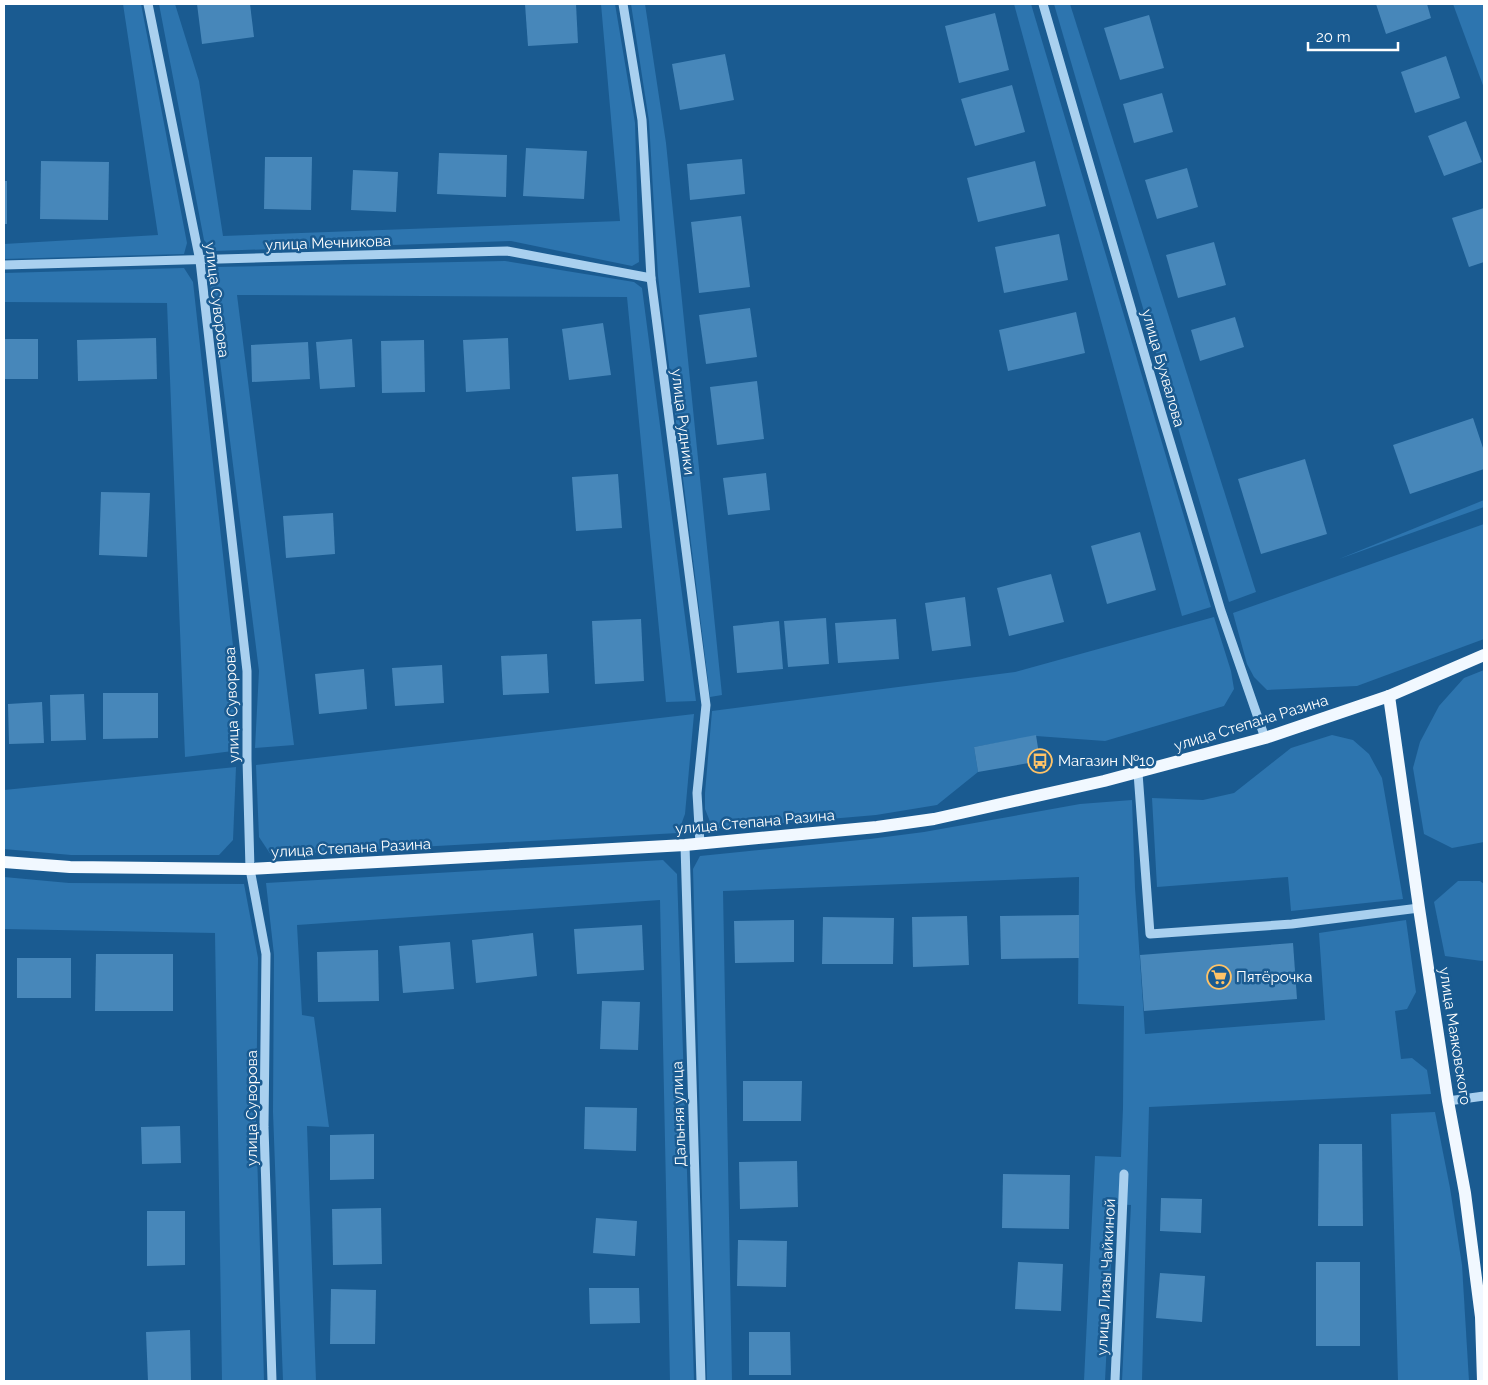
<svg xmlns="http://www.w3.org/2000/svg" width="1488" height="1385" font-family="Raleway,sans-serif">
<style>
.green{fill:#2d75af}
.building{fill:#4787ba}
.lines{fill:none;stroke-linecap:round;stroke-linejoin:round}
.minor{stroke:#a9d0ef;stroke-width:9}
.major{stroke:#f1f8ff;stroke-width:12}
.labels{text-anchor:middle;stroke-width:5;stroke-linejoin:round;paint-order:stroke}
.street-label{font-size:15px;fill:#fff;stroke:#1a5b91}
.poi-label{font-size:15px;fill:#fff;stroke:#1a5b91;text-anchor:start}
</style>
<rect width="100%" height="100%" fill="#1a5b91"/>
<g class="green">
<polygon points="123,4 141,4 187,243 184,254 4,259 4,244 158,235"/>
<polygon points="159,4 175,4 199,81 223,236 620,221 601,4 615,4 635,123 639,262 632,266 511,241 214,251 204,240"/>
<polygon points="631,4 645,4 666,143 722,695 710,697 658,276 649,121"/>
<polygon points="1014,4 1031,4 1211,607 1182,616"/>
<polygon points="1054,4 1070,4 1256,592 1229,602"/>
<polygon points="1453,4 1484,4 1484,88"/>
<polygon points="505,261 634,282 642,288 696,701 666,702 627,297 237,295 294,745 255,748 259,671 209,274 215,267"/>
<polygon points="184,268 193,282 236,673 233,751 185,757 167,303 4,302 4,273"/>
<polygon points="1484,500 1484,507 1339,559"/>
<polygon points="1484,524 1484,639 1357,686 1267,690 1254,677 1247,664 1233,613"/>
<polygon points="1214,617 1231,671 1234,689 1224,706 1105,741 1036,736 974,747 978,772 937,805 876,815 713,829 705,809 705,793 712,711 1015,672"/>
<polygon points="1484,670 1484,842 1452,848 1424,834 1413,768 1420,742 1439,706 1464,678"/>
<polygon points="694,714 685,814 678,833 271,855 259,837 256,765"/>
<polygon points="1332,735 1353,740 1369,754 1382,778 1403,899 1291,911 1288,877 1157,887 1152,798 1203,800 1234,793 1291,748"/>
<polygon points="236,767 233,840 219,855 71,855 4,849 4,790"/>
<polygon points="1132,800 1135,888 1145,1034 1325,1020 1319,933 1406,920 1416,992 1407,1009 1395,1011 1401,1059 1412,1058 1427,1070 1431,1094 1149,1107 1142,1381 1122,1381 1131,1205 1114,1204 1105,1381 1084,1381 1095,1156 1121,1157 1123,1108 1124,1006 1078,1004 1079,877 723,891 732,1381 707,1381 693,869 700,856 870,839 924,832 1080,804"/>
<polygon points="663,860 677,874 694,1381 670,1381 660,900 297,925 302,1015 314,1017 329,1127 307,1126 316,1381 283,1381 273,1112 274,955 266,883"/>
<polygon points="4,877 69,883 244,884 258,958 256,1119 264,1381 222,1381 215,933 4,929"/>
<polygon points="1458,881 1480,881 1484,884 1484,960 1482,961 1445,956 1434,902"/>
<polygon points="1435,1112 1450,1188 1462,1265 1469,1381 1398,1381 1391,1114"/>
</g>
<g class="building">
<polygon points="197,4 250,4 254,37 202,44"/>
<polygon points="525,4 576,4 578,43 528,46"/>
<polygon points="1376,4 1427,4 1431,18 1386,34"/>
<polygon points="995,13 1009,70 959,83 945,26"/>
<polygon points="1149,15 1164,68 1120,80 1104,28"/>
<polygon points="725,54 734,100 680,110 672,64"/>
<polygon points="1446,56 1460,98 1415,113 1401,72"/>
<polygon points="1012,85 1025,132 975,146 961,99"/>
<polygon points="1162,93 1173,132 1134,143 1123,104"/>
<polygon points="1466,121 1482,162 1444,176 1428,136"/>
<polygon points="526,148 587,151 584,199 523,196"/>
<polygon points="439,153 507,155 506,197 437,194"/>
<polygon points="265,157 312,157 311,210 264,209"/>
<polygon points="742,159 745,194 690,200 687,164"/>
<polygon points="41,161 109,162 108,220 40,219"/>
<polygon points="1035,161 1046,206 978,222 967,178"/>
<polygon points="1187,168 1198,207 1157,219 1145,180"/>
<polygon points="353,170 398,172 396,212 351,210"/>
<rect x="4" y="181" width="3" height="43"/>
<polygon points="1484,208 1484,262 1469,267 1452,218"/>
<polygon points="741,216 750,287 699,293 691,222"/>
<polygon points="1059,234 1068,280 1004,293 995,247"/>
<polygon points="1214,242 1226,285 1178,298 1166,255"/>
<polygon points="750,308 757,357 706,364 699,315"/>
<polygon points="1076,312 1085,353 1008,371 999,330"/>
<polygon points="1235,317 1244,347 1200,361 1191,330"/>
<polygon points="603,323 611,375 569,380 562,329"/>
<polygon points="156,338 157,379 78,381 77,340"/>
<polygon points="508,338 510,389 466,392 463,340"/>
<rect x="4" y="339" width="34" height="40"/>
<polygon points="352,339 355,387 320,389 316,342"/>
<polygon points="424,340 425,392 382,393 381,341"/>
<polygon points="308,342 310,379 252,382 251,345"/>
<polygon points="757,381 764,439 717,445 710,387"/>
<polygon points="1473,418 1484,451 1484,469 1410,494 1393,445"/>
<polygon points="1305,459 1327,534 1261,554 1238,479"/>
<polygon points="766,473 770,510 728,515 723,478"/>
<polygon points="618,474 622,528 576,531 572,477"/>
<polygon points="101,492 150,493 147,557 99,555"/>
<polygon points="333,513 335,554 286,558 283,516"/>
<polygon points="1140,532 1156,590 1107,604 1091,546"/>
<polygon points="1051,574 1064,622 1009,636 997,588"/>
<polygon points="965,597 971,646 932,651 925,603"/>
<polygon points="826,618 829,664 788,667 784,621"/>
<polygon points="641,619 644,681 595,684 592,621"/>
<polygon points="896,619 899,659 838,663 835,623"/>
<polygon points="779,621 783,669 737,673 733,626"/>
<polygon points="547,654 549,693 503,695 501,656"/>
<polygon points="442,665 444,703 395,706 392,668"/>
<polygon points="364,669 367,709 319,714 315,674"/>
<polygon points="103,693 158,693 158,738 103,739"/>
<polygon points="84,694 86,740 51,741 50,695"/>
<polygon points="42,702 44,743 9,744 8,704"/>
<polygon points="1036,735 1040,761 978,772 974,747"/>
<polygon points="1079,915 1079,958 1001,959 1000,916"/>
<polygon points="967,916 969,965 913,967 912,917"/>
<polygon points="823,917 894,918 893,964 822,964"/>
<polygon points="794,920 794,962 735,963 734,921"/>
<polygon points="642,925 644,970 577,974 574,929"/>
<polygon points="533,933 537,976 476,983 472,940"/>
<polygon points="450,942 454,989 403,993 399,946"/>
<polygon points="1293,943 1297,999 1144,1011 1140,955"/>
<polygon points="378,950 379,1001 318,1002 317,952"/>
<polygon points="96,954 173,954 173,1011 95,1011"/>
<rect x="17" y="958" width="54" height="40"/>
<polygon points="602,1001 640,1002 638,1050 600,1049"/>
<polygon points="743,1081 802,1081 801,1121 743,1121"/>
<polygon points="585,1107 637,1108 636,1151 584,1149"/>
<polygon points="180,1126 181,1163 142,1164 141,1127"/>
<polygon points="374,1134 374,1179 330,1180 330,1135"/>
<polygon points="1319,1144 1362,1144 1363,1226 1318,1226"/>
<polygon points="797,1161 798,1207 740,1209 739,1162"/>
<polygon points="1003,1174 1070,1175 1069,1229 1002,1228"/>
<polygon points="1161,1198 1202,1199 1201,1233 1160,1231"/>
<polygon points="381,1208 382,1264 333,1265 332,1209"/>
<polygon points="147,1211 185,1211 185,1265 147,1266"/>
<polygon points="596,1218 637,1221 635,1256 593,1253"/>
<polygon points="738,1240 787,1241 786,1287 737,1286"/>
<polygon points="1018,1262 1063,1264 1061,1311 1015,1309"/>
<rect x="1316" y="1262" width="44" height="84"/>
<polygon points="1160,1273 1205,1276 1202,1322 1156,1318"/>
<polygon points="589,1288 639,1288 640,1323 590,1324"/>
<polygon points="331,1289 376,1290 375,1344 330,1344"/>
<polygon points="190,1330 191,1381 148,1381 146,1332"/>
<polygon points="749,1332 790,1332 791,1375 749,1375"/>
</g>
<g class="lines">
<g class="minor">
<polyline points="148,4 200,261 247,671 247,759 250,869 266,954 264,1127 272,1381"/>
<polyline points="623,4 642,120 651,278 706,705 697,793 700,844"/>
<polyline points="1043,4 1162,415 1221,611 1265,738"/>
<polyline points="4,265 507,251 651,278"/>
<polyline points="1138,773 1150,934 1292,924 1419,908"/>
<polyline points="685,845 701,1381"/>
<polyline points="1448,1101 1484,1096"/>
<polyline points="1115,1381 1124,1174"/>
</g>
<g class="major">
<polyline points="1389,696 1419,908 1448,1101 1465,1193 1481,1317 1483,1381"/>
<polyline points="4,862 70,867 250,869 685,845 877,827 934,819 1104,781 1265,738 1389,696 1484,655"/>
</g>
</g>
<defs>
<g id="bus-ring" transform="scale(1.25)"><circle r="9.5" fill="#1a5b91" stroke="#ffc367" stroke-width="1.5"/><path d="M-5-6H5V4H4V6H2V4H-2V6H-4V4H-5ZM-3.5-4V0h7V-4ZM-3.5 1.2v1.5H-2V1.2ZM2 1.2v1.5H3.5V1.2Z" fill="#ffc367"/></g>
<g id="supermarket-ring" transform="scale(1.25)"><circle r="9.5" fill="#1a5b91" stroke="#ffc367" stroke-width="1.5"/><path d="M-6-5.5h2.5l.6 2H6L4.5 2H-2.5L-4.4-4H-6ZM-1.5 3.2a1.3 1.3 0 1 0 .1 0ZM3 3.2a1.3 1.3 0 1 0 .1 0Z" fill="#ffc367"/></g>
</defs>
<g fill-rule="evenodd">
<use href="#bus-ring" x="1040" y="761"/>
<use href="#supermarket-ring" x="1219" y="977"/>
</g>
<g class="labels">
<g class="street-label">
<text transform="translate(328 243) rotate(-2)" y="5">улица Мечникова</text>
<text transform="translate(217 300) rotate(83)" y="5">улица Суворова</text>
<text transform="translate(1163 368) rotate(74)" y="5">улица Бухвалова</text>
<text transform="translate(683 422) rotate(83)" y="5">улица Рудники</text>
<text transform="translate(232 705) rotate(-92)" y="5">улица Суворова</text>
<text transform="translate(1251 723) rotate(-17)" y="5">улица Степана Разина</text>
<text transform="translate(755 822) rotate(-5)" y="5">улица Степана Разина</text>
<text transform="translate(351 848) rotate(-3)" y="5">улица Степана Разина</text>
<text transform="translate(1455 1036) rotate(81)" y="5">улица Маяковского</text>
<text transform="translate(252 1108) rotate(-90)" y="5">улица Суворова</text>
<text transform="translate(679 1114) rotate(-92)" y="5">Дальняя улица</text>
<text transform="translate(1106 1277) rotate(-87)" y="5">улица Лизы Чайкиной</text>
</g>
<g class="poi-label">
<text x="1058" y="766">Магазин №10</text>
<text x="1236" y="982">Пятёрочка</text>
</g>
</g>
<rect width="1488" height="1385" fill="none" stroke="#ffffff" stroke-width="10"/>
<path d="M1308 42v8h90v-8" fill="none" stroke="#ffffff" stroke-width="2.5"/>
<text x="1316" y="42" font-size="15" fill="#ffffff" stroke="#1a5b91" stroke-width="4" paint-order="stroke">20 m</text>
</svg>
